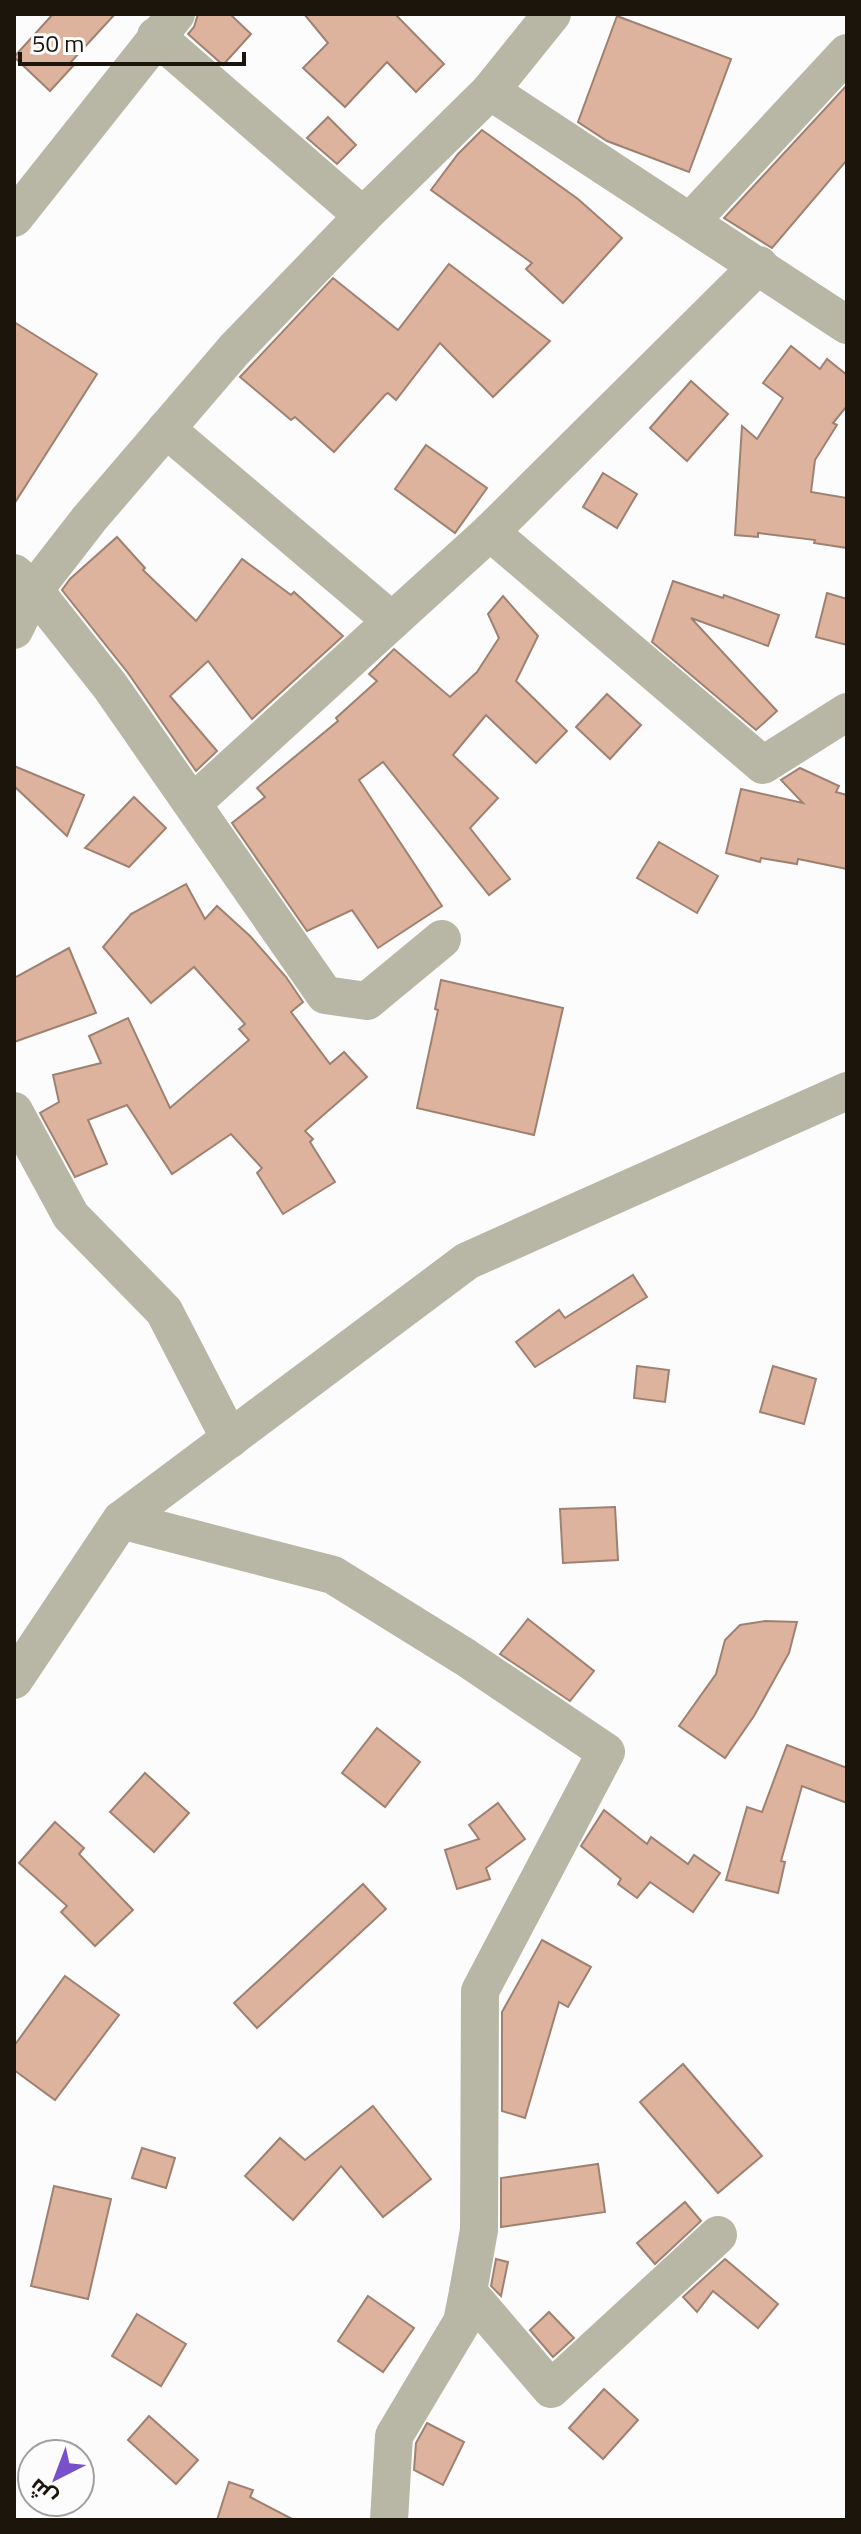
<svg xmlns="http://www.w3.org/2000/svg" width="861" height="2534" font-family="'Titillium Web',Cairo,sans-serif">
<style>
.building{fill:#ddb39e;stroke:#9f8172;stroke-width:2}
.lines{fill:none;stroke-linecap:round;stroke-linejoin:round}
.minor{stroke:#b8b7a5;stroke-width:38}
</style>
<rect width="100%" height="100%" fill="#fcfcfc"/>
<g class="building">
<polygon points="53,14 115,14 70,63 73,66 50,91 14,57"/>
<polygon points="198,14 230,14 251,34 223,65 188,34 194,27"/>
<polygon points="304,14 395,14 444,64 416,92 387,62 345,107 303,68 328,43"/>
<polygon points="617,16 731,59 689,172 607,141 578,122"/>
<polygon points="847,85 847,160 772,248 724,218"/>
<polygon points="328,117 356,145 337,164 307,138"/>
<polygon points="482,130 578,199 622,238 563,303 526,269 532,263 431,190 458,154"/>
<polygon points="449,264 550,341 493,397 440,343 396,400 388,393 385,395 334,452 295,417 291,420 240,377 333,278 398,330"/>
<polygon points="14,322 97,374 14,504"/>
<polygon points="791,346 820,369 827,359 847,375 847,406 833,423 837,425 815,460 811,492 847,498 847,548 814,543 815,540 758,533 758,537 735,535 742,426 757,439 783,398 763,383"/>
<polygon points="691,381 728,414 687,461 650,428"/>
<polygon points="426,445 487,488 455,533 395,489"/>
<polygon points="603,473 637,494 617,528 583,507"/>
<polygon points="117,537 145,568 143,570 196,621 242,559 291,595 294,592 343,636 252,719 208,661 170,696 217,751 196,771 128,673 62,590 70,579"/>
<polygon points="673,581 723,598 724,595 779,615 768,646 691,618 777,711 756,730 652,642"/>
<polygon points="827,593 847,599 847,645 816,637"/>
<polygon points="503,596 538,636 516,681 567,731 536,763 486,715 453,755 498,798 470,828 510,879 489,895 383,762 359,780 442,906 378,948 352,910 307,931 232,823 265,797 257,788 338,721 336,718 377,681 369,674 394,649 450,697 477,672 499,638 488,614"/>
<polygon points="607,694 641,725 610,759 576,727"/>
<polygon points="14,766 84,795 67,836 14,786"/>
<polygon points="800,768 839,786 836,792 847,795 847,869 798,859 797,864 761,858 760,862 726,853 741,789 803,803 781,780"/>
<polygon points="134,797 166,828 129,867 85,848"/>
<polygon points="659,842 718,876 697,913 637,878"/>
<polygon points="186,884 205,919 217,906 250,936 286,977 303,1002 291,1012 330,1064 344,1052 367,1077 305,1131 313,1139 310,1142 335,1182 283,1214 257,1173 262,1168 231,1134 172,1174 127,1105 88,1120 107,1164 75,1177 40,1113 59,1102 53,1075 101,1063 89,1036 128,1018 170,1108 249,1040 239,1029 245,1024 194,967 151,1003 103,947 131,914"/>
<polygon points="69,948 96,1013 14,1042 14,978"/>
<polygon points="441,980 563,1008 534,1135 417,1108 438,1010 435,1009"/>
<polygon points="633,1275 647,1297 535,1367 516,1342 559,1310 565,1318"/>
<polygon points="637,1366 669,1370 665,1402 634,1398"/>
<polygon points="773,1366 816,1379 804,1424 760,1412"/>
<polygon points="615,1507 618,1560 563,1563 560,1509"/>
<polygon points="528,1619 594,1671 570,1701 500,1654"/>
<polygon points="765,1621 797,1622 789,1653 754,1716 725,1758 679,1726 716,1674 725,1640 740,1625"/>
<polygon points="377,1728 420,1762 385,1807 342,1773"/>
<polygon points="787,1745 847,1768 847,1803 802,1786 781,1861 785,1862 778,1893 726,1880 747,1807 762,1812"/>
<polygon points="145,1773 189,1813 154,1852 110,1812"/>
<polygon points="498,1803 525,1839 486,1868 490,1879 457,1889 445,1850 479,1839 469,1825"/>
<polygon points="604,1810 647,1844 651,1837 688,1864 694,1855 720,1873 693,1912 650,1882 637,1898 618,1884 621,1879 581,1846"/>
<polygon points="55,1822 84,1848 79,1854 133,1910 95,1946 61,1912 67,1906 19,1863"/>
<polygon points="363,1884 386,1909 257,2028 234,2003"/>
<polygon points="542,1940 591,1967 568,2007 559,2002 525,2118 502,2111 502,2012"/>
<polygon points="65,1976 119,2015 55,2100 14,2070 14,2046"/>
<polygon points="683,2064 762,2156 718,2193 640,2102"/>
<polygon points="373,2106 431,2179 383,2217 341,2166 293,2220 245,2176 280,2138 305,2160"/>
<polygon points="142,2148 175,2158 166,2188 132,2178"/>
<polygon points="598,2164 605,2212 501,2227 501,2178"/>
<polygon points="54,2186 111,2199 88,2299 31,2286"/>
<polygon points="685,2202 701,2221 655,2264 637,2243"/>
<polygon points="496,2259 508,2262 501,2296 491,2286"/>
<polygon points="725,2259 778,2304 758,2328 713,2291 697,2312 683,2297"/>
<polygon points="368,2296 414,2328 383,2372 338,2341"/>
<polygon points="549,2312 574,2338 553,2357 530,2330"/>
<polygon points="137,2314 186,2344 161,2386 112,2356"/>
<polygon points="604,2389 638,2420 603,2459 569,2428"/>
<polygon points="149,2416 198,2460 176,2484 128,2440"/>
<polygon points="427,2423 464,2442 443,2485 414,2470 416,2443"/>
<polygon points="229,2482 253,2490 250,2497 294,2520 217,2520"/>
</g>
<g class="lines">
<g class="minor">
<polyline points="156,36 363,216"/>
<polyline points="490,91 847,325"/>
<polyline points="14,218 176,14"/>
<polyline points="691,221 847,53"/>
<polyline points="759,265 490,532 763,765 847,712"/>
<polyline points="166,429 392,621 490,532"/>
<polyline points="14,573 34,590 89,519 234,350 363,216 490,91 552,14"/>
<polyline points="14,630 34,590 110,686 325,995 367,1001 442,939"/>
<polyline points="193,803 392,621"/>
<polyline points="14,1111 71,1216 164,1311 230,1439"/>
<polyline points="121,1520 333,1575 465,1657 606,1752 480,1991 479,2230 468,2292 462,2322 394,2436 389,2520"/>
<polyline points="14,1680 121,1520 467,1261 847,1091"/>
<polyline points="468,2292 551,2389 718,2235"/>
</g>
</g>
<rect width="861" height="2534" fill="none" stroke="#1c150b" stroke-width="32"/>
<g transform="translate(56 2478) rotate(222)"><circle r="38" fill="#fcfcfc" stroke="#a2a09c" stroke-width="2"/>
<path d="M0-6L14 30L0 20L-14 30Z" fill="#7851ca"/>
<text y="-12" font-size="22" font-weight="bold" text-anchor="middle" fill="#1c150b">ش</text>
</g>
<path d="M20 52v12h224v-12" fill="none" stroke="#1c150b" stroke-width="4"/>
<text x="32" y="52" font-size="24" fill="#1c150b" stroke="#fcfcfc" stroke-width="6" paint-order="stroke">50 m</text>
</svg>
